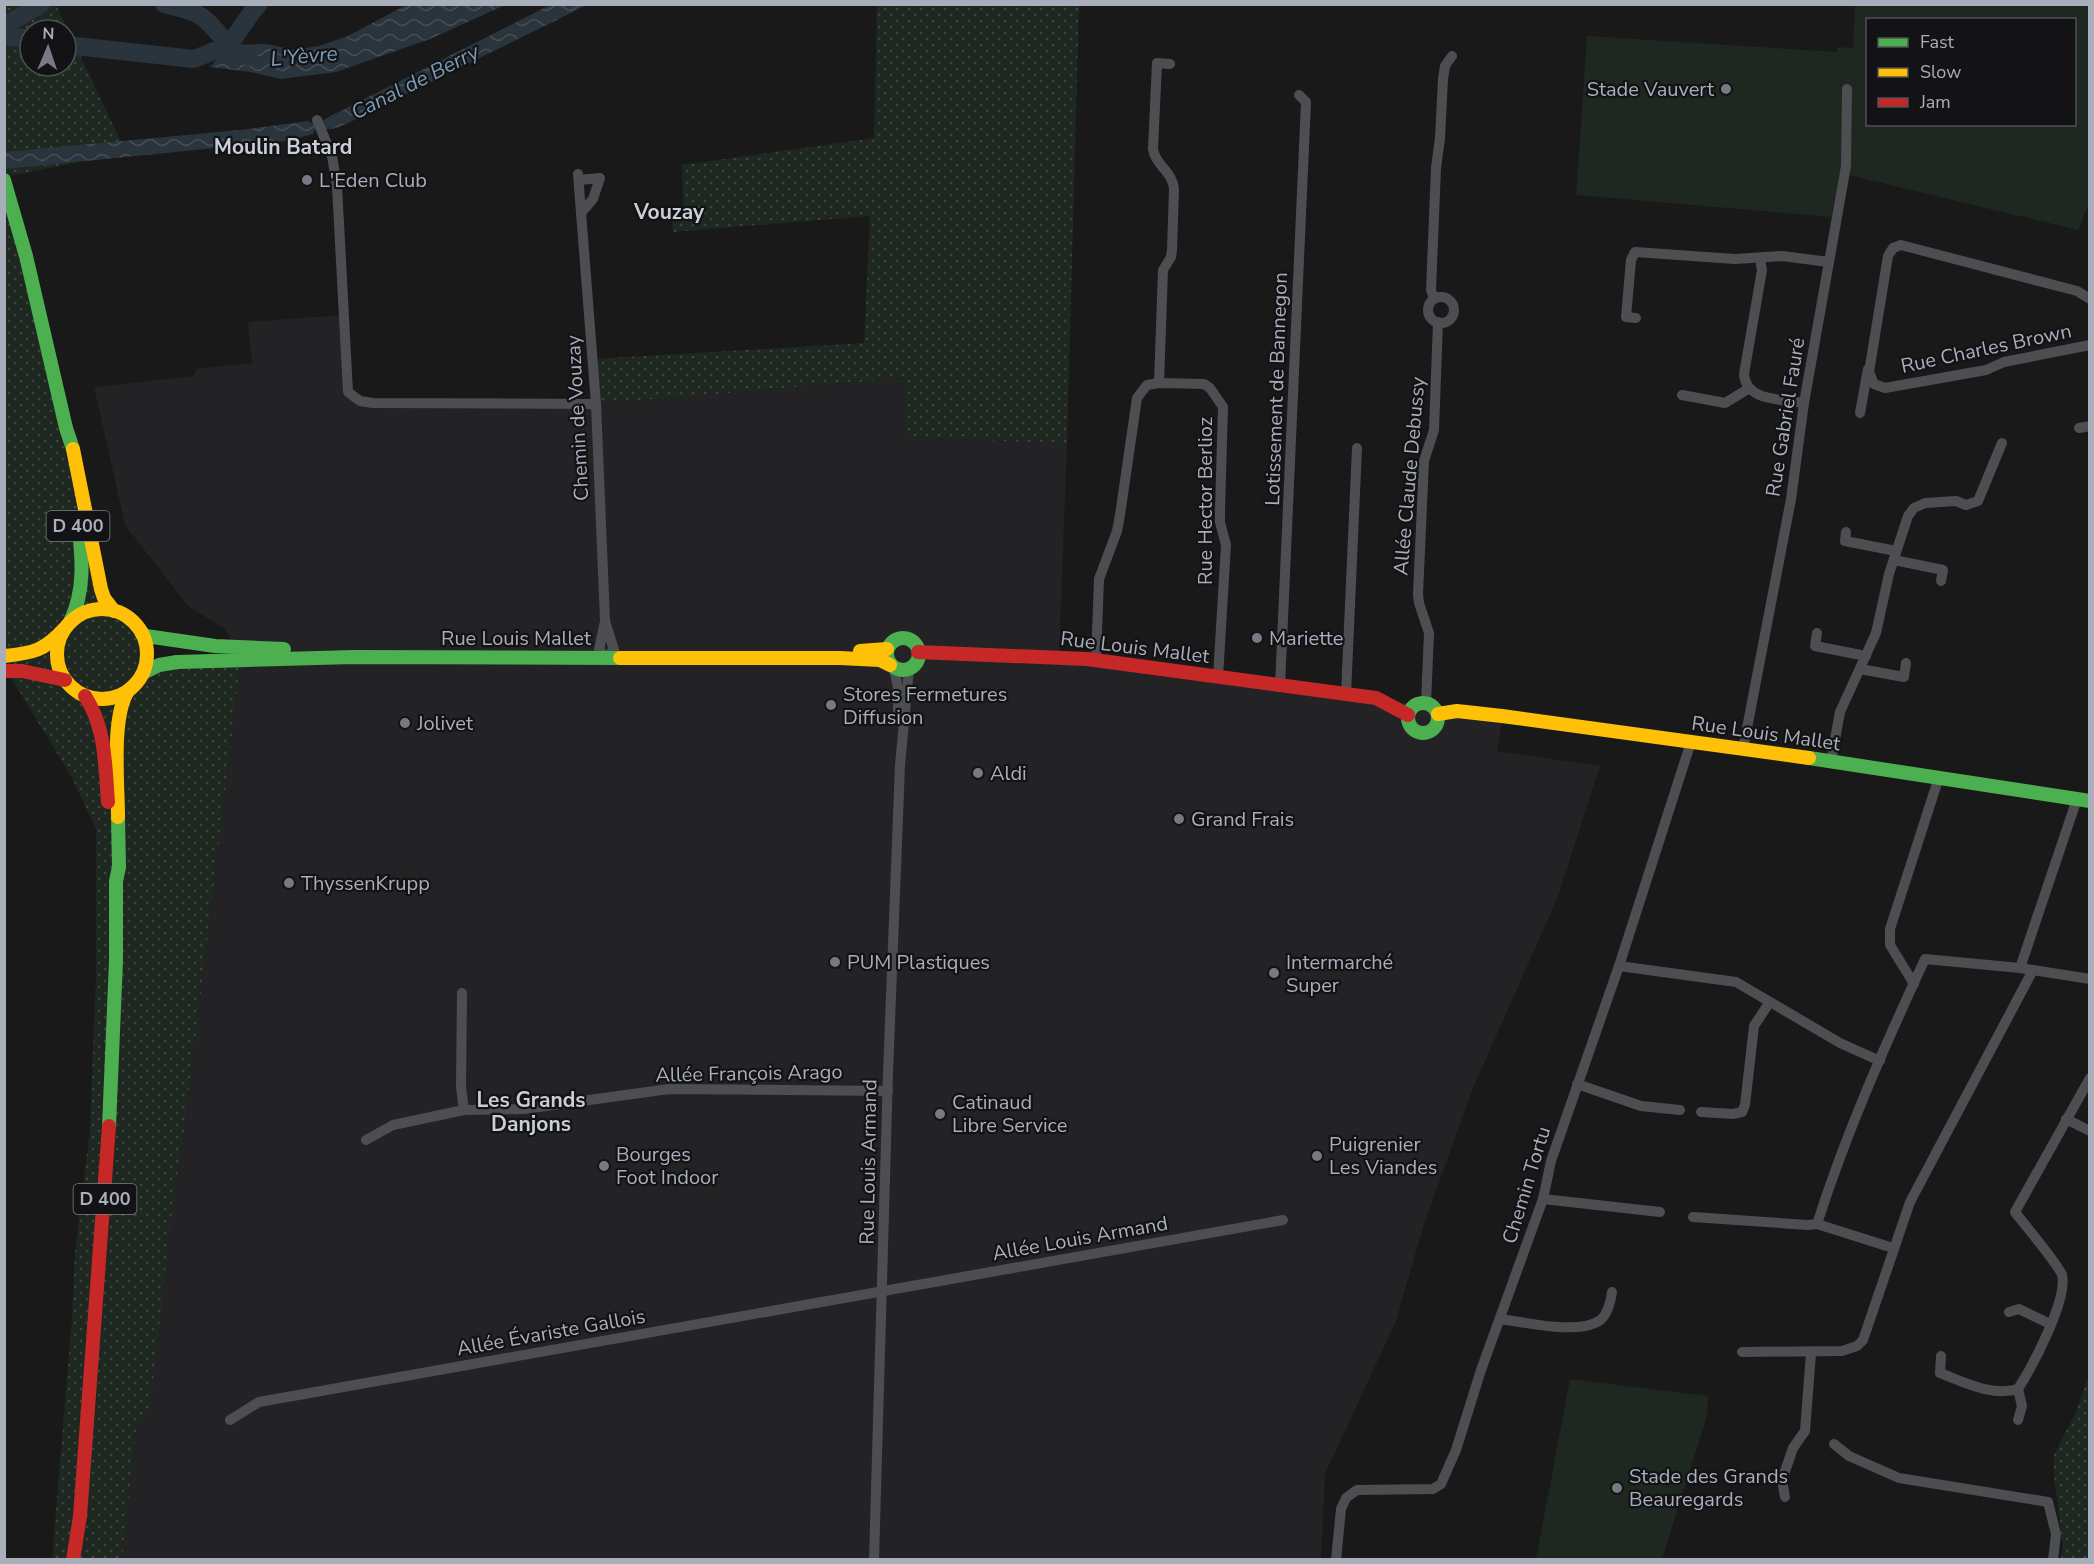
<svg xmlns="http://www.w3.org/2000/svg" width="2094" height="1564" font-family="'Nunito Sans',sans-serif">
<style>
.built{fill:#232325}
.grass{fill:url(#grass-dots);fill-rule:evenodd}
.pitch{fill:#1e2720;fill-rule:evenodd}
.water{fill:url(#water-waves)}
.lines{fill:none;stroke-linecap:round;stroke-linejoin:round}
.river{stroke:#2a343c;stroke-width:18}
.street{stroke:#4d4e52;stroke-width:10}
.fast{stroke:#4caf50;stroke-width:14}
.slow{stroke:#ffc107;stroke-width:14}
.jam{stroke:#c62828;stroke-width:14}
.poi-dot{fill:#777a82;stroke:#131315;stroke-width:2}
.labels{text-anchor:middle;stroke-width:4.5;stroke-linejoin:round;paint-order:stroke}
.shield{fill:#131315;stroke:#7c8089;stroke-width:1.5}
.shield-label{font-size:18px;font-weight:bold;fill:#a9aebb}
.poi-label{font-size:20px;fill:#a9aebb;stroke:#131315;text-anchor:start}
.street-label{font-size:20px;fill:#a9aebb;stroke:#131315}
.water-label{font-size:21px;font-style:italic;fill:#7d9cb9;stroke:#131315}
.neighbourhood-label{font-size:21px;font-weight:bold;fill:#caced7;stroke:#131315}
</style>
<defs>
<pattern id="grass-dots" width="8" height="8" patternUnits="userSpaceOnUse" patternTransform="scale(1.5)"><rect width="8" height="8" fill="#1e2720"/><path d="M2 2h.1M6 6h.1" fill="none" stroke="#3c443e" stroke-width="1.8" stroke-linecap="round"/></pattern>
<pattern id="water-waves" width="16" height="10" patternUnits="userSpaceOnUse" patternTransform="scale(1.5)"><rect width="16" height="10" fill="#2a343c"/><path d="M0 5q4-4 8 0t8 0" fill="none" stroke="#464f56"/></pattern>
</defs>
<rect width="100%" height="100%" fill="#191919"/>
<polygon class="built" points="344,315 348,392 359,401 585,405 907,378 907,437 1067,444 1059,657 1466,711 1502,723 1497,751 1600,766 1557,899 1473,1088 1424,1224 1396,1321 1325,1474 1321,1559 122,1559 137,1421 184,1132 241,660 225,629 188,606 125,525 94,387 193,376 196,369 252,363 248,322"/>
<g class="grass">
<path d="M5,5H56L126,152L5,177ZM30,30H66V66H30Z"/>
<polygon points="877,5 1079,5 1067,444 907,437 906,378 596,404 592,359 864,343 870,216 673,232 672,221 684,219 682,165 874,138"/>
<polygon points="4,180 98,572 120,613 131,620 142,633 147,655 146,664 241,660 184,1132 173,1202 150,1410 137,1421 122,1559 52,1559 72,1318 75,1252 90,1130 96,973 96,829 71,776 5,668"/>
<polygon points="2089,1376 2089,1559 2061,1559 2063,1547 2054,1476 2054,1455 2075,1414"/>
</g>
<g class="pitch">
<path d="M1855,5H2089V203L2078,230L1840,173L1831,217L1576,195L1587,36L1837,52V47L1853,48ZM1868,20H2074V124H1868Z"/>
<polygon points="1570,1379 1708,1396 1707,1416 1662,1559 1536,1559"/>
</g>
<g class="water">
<polygon points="406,5 505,5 430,39 336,72 281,79 251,72 210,67 229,45 267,44 294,50 319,46 348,36"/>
<path d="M550,5H587L370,112C361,116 338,130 329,129C323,129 322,127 315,129L313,134L287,141L5,169V152L240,130L308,121L313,124L322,122L325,119Z"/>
</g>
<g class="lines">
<g class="river">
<path d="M164,4C174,7 188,9 197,14C216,23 227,53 249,57"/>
<polyline points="4,26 41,4"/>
<polyline points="4,36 30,39"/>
<polyline points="66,45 194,59 229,45"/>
<polyline points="229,45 252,12 259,4"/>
</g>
<g class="street">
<polyline points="317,120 332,156 337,186 348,392 360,401 373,403 596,404"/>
<polyline points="578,174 596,404 605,621"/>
<polyline points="579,180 600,178 593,199 581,213"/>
<path d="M1760,259L1762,270L1744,374C1746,402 1782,399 1804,403"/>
<circle cx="1441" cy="310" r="13"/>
<polyline points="1434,299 1431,290 1436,168 1440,138 1443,79 1445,66 1452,56"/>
<polyline points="2090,299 2077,291 1901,245 1893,248 1888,256 1869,372 1874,384 1885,388 1986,370 2004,362 2090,345"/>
<polyline points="1636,318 1626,317 1631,260 1635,252 1735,259 1782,256 1829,262"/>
<path d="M1159,383L1163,270L1171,257L1172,250L1174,189C1173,172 1155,165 1153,149L1157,63L1170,64"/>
<polyline points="1682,395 1725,403 1748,389"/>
<polyline points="1860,413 1868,369"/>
<polyline points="2079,428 2090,426"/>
<polyline points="1846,532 1845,541 1896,551"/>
<polyline points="1894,560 1943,570 1941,581"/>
<polygon points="605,621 614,650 606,657 599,650"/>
<polyline points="1817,633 1815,646 1866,656"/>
<polyline points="1096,660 1099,579 1117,531 1120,515 1137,398 1147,385 1159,383 1204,384 1210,388 1223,407 1220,510 1220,522 1226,545 1218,677"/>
<polyline points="894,668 898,688 898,716"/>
<polyline points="1860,669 1904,677 1906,663"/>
<polyline points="1280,686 1306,102 1299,95"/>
<polyline points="1346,694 1357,448"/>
<polyline points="1426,703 1429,633 1419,603 1418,594 1424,461 1434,430 1438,322"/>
<polyline points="1743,749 1791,499 1804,403 1846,166 1847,89"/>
<polyline points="1831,761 1840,712 1876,633 1889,574 1908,516 1914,508 1925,503 1956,501 1966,505 1978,501 2002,443"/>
<polyline points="1619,966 1736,982 1840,1043 1880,1061"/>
<polyline points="2020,968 2077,799"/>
<polyline points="1914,984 1890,945 1890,929 1939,777"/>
<polyline points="462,993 461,1087 464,1110"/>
<polyline points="1577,1084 1641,1106 1680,1110"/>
<polyline points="1701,1112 1733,1114 1742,1112 1745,1105 1754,1026 1769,1003"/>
<polyline points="2066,1119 2090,1131"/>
<polyline points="366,1140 393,1125 464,1110 524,1109 669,1089 888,1091"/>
<polyline points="1543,1199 1660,1212"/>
<path d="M1693,1217L1808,1225L1817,1224C1846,1133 1885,1045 1925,959L2020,968L2090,979"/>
<polyline points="1817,1224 1893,1248"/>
<polyline points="2009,1312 2019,1309 2050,1324"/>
<path d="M1500,1319C1525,1322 1577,1335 1599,1321C1607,1316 1611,1301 1612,1292"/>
<polyline points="1742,1352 1842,1351 1857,1346 1863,1340 1910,1202 2033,970"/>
<path d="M1941,1356L1940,1373C1964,1382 1992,1397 2018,1389C2032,1367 2068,1300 2062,1275C2059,1265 2023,1223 2015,1212L2090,1078"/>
<polyline points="230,1420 259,1402 1283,1220"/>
<polyline points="2018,1420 2022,1406 2018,1389"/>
<polyline points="1834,1444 1849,1456 1899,1478 2048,1502 2056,1534 2053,1560"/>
<polyline points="1785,1497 1782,1480 1793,1448 1805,1431 1811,1353"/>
<polyline points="874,1560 888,1073 900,765 909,669"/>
<polyline points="1336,1560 1341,1509 1346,1498 1357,1490 1433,1489 1441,1484 1456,1450 1481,1370 1543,1199 1551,1161 1619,966 1691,742"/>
</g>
<g class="fast">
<polyline points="4,180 26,256 66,428 73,449"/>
<path d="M70,622C86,590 82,555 78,521"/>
<polyline points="142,633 146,636 215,646 284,649"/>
<circle cx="903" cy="654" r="16"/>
<polyline points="143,673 159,665 177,662 354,657 620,658"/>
<circle cx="1423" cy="718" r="15"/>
<polyline points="1809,758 2090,801"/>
<polyline points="109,1126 116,961 116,881 119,867 118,817"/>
</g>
<g class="slow">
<polyline points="73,449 101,589 104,598 114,611"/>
<circle cx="102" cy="654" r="45"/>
<polyline points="860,651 887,649"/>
<path d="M4,656C33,653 44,651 64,629"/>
<polyline points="620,658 840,658 880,660 890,665"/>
<polyline points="1438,714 1457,711 1502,716 1809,758"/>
<path d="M118,817C118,785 111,717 128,691"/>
</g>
<g class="jam">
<polyline points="918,652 1087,659 1376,698 1408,715"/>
<polyline points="4,671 22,671 65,680"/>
<path d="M85,696C106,728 105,765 108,802"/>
<polyline points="73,1560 80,1516 109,1126"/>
</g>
</g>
<g class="poi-dot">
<circle cx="1726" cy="89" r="6"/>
<circle cx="307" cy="180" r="6"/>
<circle cx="1257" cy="638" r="6"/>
<circle cx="831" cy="705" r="6"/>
<circle cx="405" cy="723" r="6"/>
<circle cx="978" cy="773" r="6"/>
<circle cx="1179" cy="819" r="6"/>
<circle cx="289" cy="883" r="6"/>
<circle cx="835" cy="962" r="6"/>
<circle cx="1274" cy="973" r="6"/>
<circle cx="940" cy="1114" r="6"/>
<circle cx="1317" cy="1156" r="6"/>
<circle cx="604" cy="1166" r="6"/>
<circle cx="1617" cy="1488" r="6"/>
</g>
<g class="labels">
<g class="shield">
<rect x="46.5" y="511" width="63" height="30" rx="4.5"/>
<rect x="73.5" y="1184" width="63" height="30" rx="4.5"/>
</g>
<g class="shield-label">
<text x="78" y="532">D 400</text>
<text x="105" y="1205">D 400</text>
</g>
<g class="poi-label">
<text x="1714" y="96" text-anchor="end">Stade Vauvert</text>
<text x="319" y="187">L'Eden Club</text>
<text x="1269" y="645">Mariette</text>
<text x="843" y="701">Stores Fermetures<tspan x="843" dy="23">Diffusion</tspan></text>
<text x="417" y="730">Jolivet</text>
<text x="990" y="780">Aldi</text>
<text x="1191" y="826">Grand Frais</text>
<text x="301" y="890">ThyssenKrupp</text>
<text x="847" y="969">PUM Plastiques</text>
<text x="1286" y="969">Intermarché<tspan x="1286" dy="23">Super</tspan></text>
<text x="952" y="1109">Catinaud<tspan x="952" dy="23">Libre Service</tspan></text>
<text x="1329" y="1151">Puigrenier<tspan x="1329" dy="23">Les Viandes</tspan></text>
<text x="616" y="1161">Bourges<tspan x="616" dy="23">Foot Indoor</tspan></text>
<text x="1629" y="1483">Stade des Grands<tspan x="1629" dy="23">Beauregards</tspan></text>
</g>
<g class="street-label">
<text transform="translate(1986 348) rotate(-12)" y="7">Rue Charles Brown</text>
<text transform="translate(1276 389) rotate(-88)" y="7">Lotissement de Bannegon</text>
<text transform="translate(1785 417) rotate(-81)" y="7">Rue Gabriel Fauré</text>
<text transform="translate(577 418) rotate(-93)" y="7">Chemin de Vouzay</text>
<text transform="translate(1409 476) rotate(-85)" y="7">Allée Claude Debussy</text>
<text transform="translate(1205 501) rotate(-90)" y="7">Rue Hector Berlioz</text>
<text x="516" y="645">Rue Louis Mallet</text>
<text transform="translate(1135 647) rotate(7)" y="7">Rue Louis Mallet</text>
<text transform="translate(1766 733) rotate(8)" y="7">Rue Louis Mallet</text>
<text transform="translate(749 1073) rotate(-1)" y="7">Allée François Arago</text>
<text transform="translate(868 1162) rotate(-89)" y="7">Rue Louis Armand</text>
<text transform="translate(1526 1185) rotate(-73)" y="7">Chemin Tortu</text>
<text transform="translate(1080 1238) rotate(-10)" y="7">Allée Louis Armand</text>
<text transform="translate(551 1332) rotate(-10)" y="7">Allée Évariste Gallois</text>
</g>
<g class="water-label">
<text transform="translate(304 56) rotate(-5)" y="7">L'Yèvre</text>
<text transform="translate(415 82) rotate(-27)" y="7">Canal de Berry</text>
</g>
<g class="neighbourhood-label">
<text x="283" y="154">Moulin Batard</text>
<text x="669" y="219">Vouzay</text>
<text x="531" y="1107">Les Grands<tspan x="531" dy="24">Danjons</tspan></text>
</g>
</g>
<rect width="2094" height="1564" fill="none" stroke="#a9aebb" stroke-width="12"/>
<rect x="1866" y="18" width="210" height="108" fill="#131315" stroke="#4f5157" stroke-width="1.5"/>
<rect x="1878" y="38" width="30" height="9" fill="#4caf50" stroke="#4f5157" stroke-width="1.5"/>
<text x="1920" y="48" font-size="18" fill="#a9aebb">Fast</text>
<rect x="1878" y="68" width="30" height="9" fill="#ffc107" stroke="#4f5157" stroke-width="1.5"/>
<text x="1920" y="78" font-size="18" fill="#a9aebb">Slow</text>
<rect x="1878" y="98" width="30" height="9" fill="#c62828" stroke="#4f5157" stroke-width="1.5"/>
<text x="1920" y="108" font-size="18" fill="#a9aebb">Jam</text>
<g transform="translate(48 48) rotate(2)"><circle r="28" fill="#131315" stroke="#4f5157" stroke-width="1.5"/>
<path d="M0-4.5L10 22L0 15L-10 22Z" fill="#777a82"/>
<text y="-9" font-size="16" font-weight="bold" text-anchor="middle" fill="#a9aebb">N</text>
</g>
</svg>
